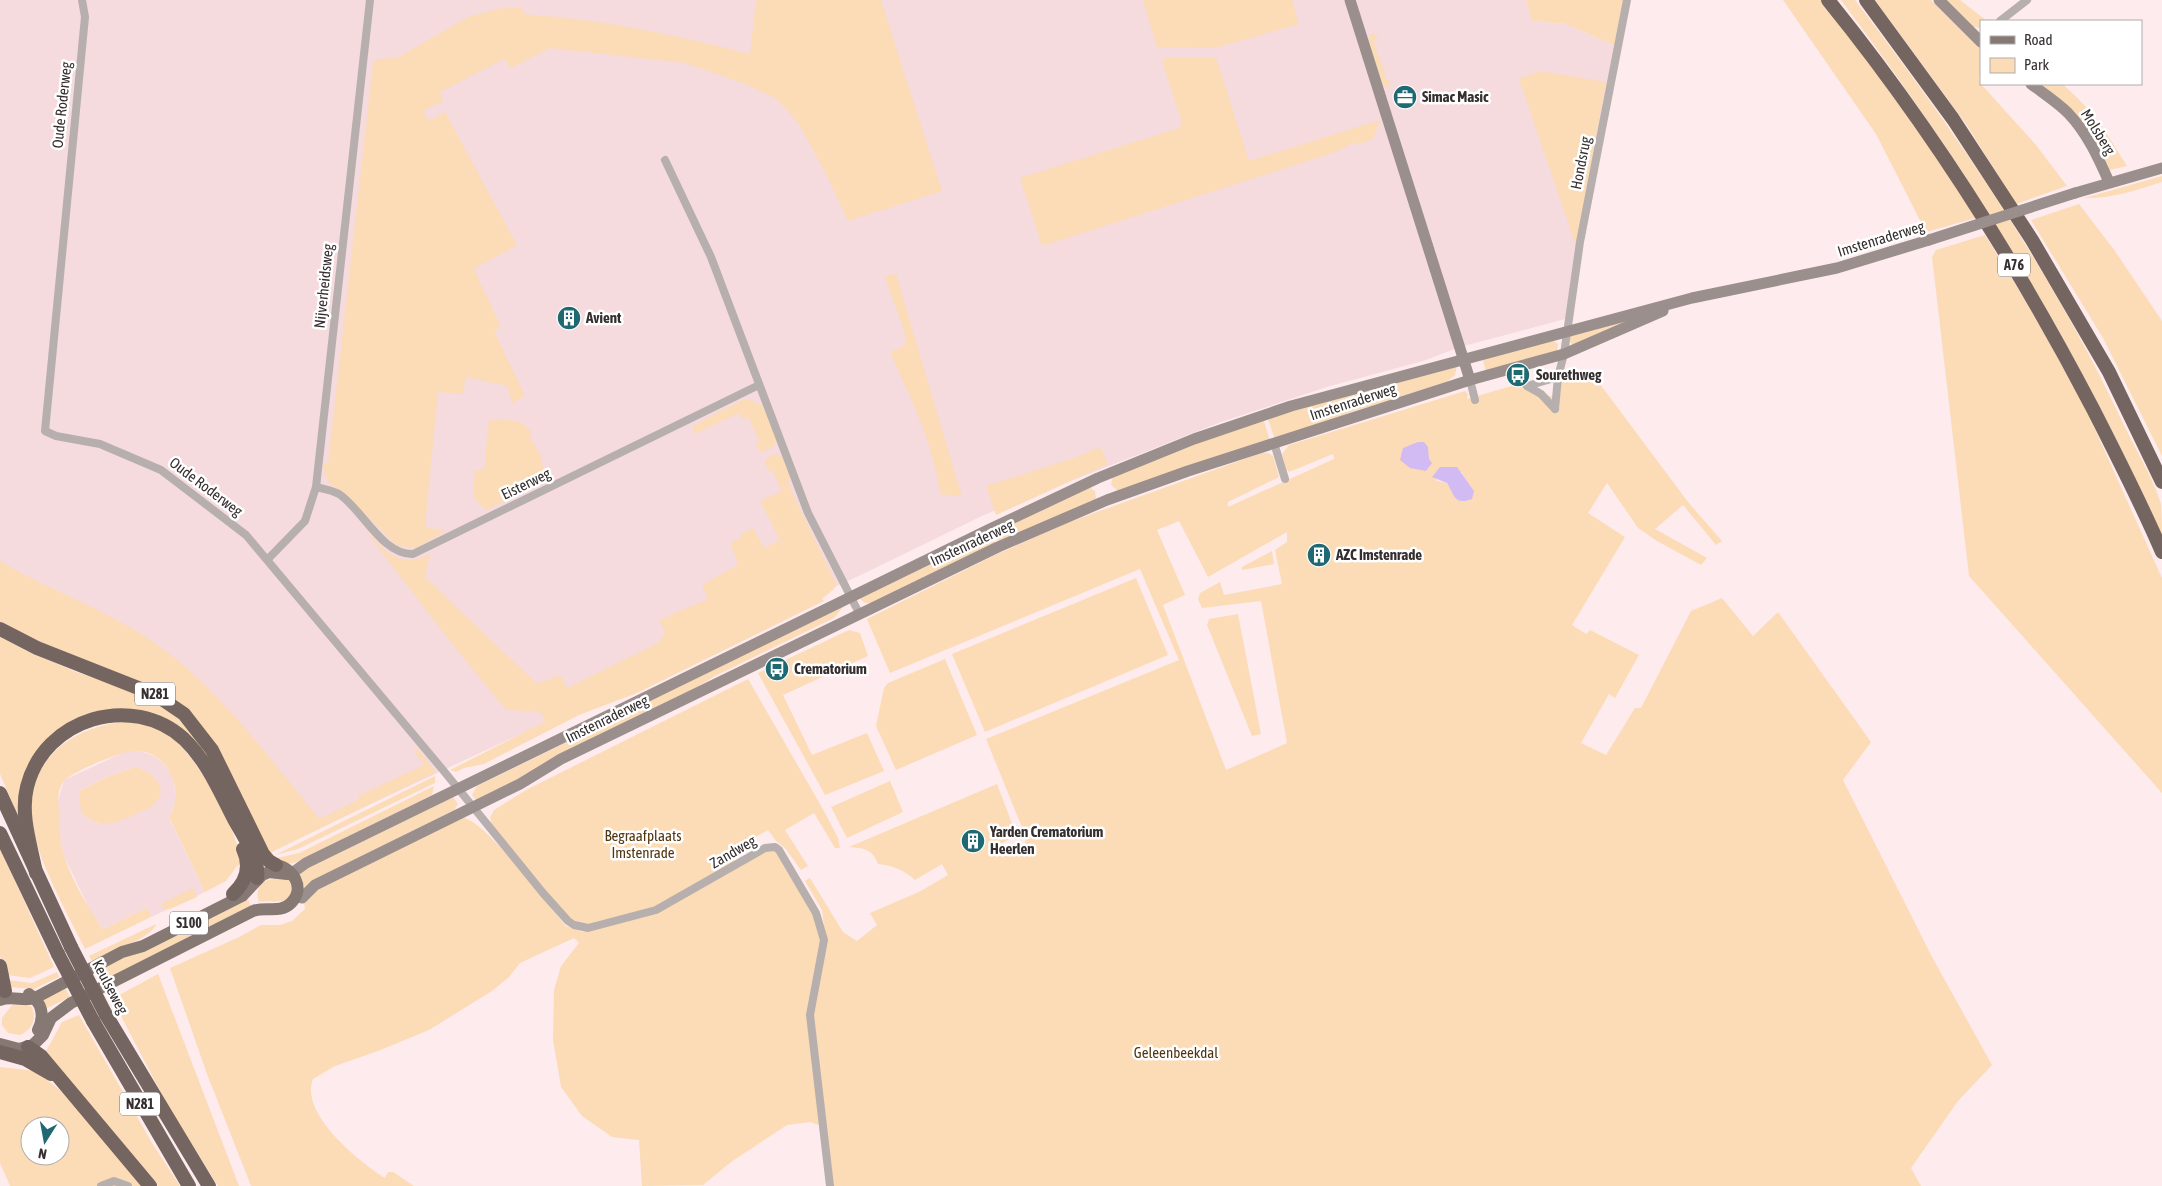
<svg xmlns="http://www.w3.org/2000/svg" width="2162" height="1186" font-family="'Asap Condensed',sans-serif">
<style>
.built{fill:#f5dade;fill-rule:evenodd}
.green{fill:#fbdcb7;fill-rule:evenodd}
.water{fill:#d2bbf2}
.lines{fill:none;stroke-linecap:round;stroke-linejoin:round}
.street{stroke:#b7afad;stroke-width:8}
.secondary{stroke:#9a8f8c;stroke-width:11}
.primary{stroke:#867974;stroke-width:12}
.highway{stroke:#746560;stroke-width:14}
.secondary-bridge{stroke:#9a8f8c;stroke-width:11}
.highway-bridge{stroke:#746560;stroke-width:14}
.labels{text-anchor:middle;stroke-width:5;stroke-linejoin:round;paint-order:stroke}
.shield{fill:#fff;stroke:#726d6e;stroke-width:1}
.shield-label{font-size:14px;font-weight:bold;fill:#362f30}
.poi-label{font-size:15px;font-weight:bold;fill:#362f30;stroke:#fff;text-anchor:start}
.street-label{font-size:15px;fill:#362f30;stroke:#fff}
.park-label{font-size:15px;fill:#523610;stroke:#fff}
</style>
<rect width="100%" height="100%" fill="#feebee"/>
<g class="built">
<polygon points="0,0 1526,0 1532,21 1566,24 1618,47 1576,246 1565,319 1460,347 1423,361 1330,386 1221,422 984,515 869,571 294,840 0,589"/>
<path d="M127,751H140L154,756L163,763L173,776L176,800L169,818L205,892L151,917L147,908L103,929L89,908L65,858L61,844L57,804L64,780ZM135,767L97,823L87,818L79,791L107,777Z"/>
</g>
<g class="green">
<path d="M756,0H881L942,191L848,221L828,178L799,124L777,99L745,84L685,63L550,48L511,68L504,59L440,92L443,101L423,111L429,121L445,112L517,245L474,269L501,327L494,331L525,396L512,403L507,386L466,377L463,394L438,392L425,527L446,531L416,548L397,546L343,492C330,486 323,479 324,464H328L373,63L376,59L397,58L468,17L501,8H523V14C600,19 676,35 750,54Z"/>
<polygon points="1143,0 1292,0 1299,24 1215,48 1157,47"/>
<polygon points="1526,0 1627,0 1618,47 1566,24 1532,21"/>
<polygon points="1783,0 1825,0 1903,107 1976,218 1926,232 1876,134"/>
<path d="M1841,0H1855C1955,131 2050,269 2121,419C2133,445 2153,477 2161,504C2162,514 2162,528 2162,538C2076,342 1969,171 1841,0Z"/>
<polygon points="1875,0 1931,0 1981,48 1981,76 1979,78 1981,84 2036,145 2067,186 2016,204 1966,124"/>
<polygon points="1942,0 1960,0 1987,21 1981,21 1981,28 1967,26"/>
<path d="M1373,33L1378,36L1374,41C1376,53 1385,66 1385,78L1390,81L1389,87L1383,86L1368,39Z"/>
<polygon points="1167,57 1216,57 1249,161 1380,120 1373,139 1357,145 1355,142 1336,152 1042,246 1020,178 1179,128 1182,123 1162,61"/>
<polygon points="1540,71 1606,82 1576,246 1519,79"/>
<path d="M2038,84H2062C2093,110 2106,132 2127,166L2109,170Z"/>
<path d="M2162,176V182C2137,190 2110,199 2084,198Z"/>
<polygon points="2079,204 2115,251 2162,321 2162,456 2103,338 2031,220"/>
<polygon points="1985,235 2036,318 2088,414 2162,578 2162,793 1969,576 1932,257 1936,250"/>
<path d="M896,274L962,497L940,494C933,442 911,399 890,352L906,345C908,332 889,293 885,276Z"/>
<polygon points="1634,319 1573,345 1569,341 1570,336"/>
<polygon points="1552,340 1558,344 1557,351 1486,372 1482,356"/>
<polygon points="1457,365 1455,375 1444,384 1351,412 1317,426 1275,439 1267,417"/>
<path d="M1591,372L1688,502L1722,541L1716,545L1683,505L1655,529L1707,558L1701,565L1657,541L1638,528L1607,483L1588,513L1625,537L1572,625L1586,634L1590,630L1639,655L1615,698L1609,694L1581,743L1606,755L1635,708H1641L1691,611L1722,598L1753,636L1778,612L1871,742L1843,780L1931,955L1992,1065L1958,1101L1911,1168L1921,1186H827L819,1125L810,1122L787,1125L731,1162L703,1185L642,1186L639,1140L612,1137L582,1116L561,1087L553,1040L554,990L561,966L579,943L574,938L520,963L509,977L492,991L429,1030L378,1051L335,1066L313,1079C299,1114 360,1162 385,1178L388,1172H393L414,1186H251L207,1074L170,968L237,938L261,925H280L292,921L305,909L304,902L314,890L461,817C485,819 548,905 566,926L583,932L631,920L765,850C775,849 779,853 787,859L826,941L822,910L805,881L810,878L843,932L857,941L877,925L870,913L919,892L948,875L942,864L915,880C903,869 893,866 878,864C873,849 863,848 849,847L997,784L1013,826L1014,836L998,846L1001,854L1025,844L1026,837L986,739L1179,660L1140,569L890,673L867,619L995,555L1069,522L1261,453H1268L1273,456L1279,477L1228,502V507L1334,459L1333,454L1289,472L1286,469L1282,454L1289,445L1465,391L1468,394L1467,399L1525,382L1532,392L1559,398L1560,385L1563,377L1574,378ZM1462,472L1466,483L1472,487L1450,488L1447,483L1435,480ZM1179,521L1208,577L1287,532V542L1275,550L1282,584L1224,595L1220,582L1200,593L1198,599L1202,608L1261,601L1287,743L1226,770L1163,605L1185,595L1157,530Z"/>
<path d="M744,399C751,400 758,402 763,407C770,415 779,437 774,446L761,453L756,444L760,442L748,417L742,419L739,413L695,434L693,426Z"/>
<polygon points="1263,418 1270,441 1118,491 1111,485 1113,475"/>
<polygon points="506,419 522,423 533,433 529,435 541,456 544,475 537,486 486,510 473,497 475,470 484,470 489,420"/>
<polygon points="1100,447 1108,464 996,515 986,486 1077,457"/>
<path d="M776,454L783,458L790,477L788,481L790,488L836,584L834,589L822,599L824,601L637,693L579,715L484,764L464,768L456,772L450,770L546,721L540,712L506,710L449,640L360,524C373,537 389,562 411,560C417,560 424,556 430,554L425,577L537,684L560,675L567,688L658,643L665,633L659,620L708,599L702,585L736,566L738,562L730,543L742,537L741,534L753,528L764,548L780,540L760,501L782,491L772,470L769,472L765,462L768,457Z"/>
<polygon points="1089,487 1095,491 1096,499 999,543 993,530"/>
<polygon points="990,532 995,544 871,603 865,603 859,598"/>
<polygon points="1272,551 1274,564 1242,570 1242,567"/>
<path d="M0,561C49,590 105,609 152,641C218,686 267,756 318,817L322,818L359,799L358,796L424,765L413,750H418L436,772L270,853L193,717L0,622Z"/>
<polygon points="1136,578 1168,655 985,732 952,654"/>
<polygon points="844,606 834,618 715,676 680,698 524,778 476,800 472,795 477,786 598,727 632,706"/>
<polygon points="1238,614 1261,734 1252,736 1207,625 1209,619"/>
<polygon points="849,630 860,633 868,656 783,695 812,755 867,733 884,771 825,795 758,673"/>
<polygon points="0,636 25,650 76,672 136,691 168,707 205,746 211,768 152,714 58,733 19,818 0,774"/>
<polygon points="945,659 977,735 896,770 876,726 884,688 888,683"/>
<polygon points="748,679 824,811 838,838 840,848 835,848 814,813 785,830 808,866 801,870 785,848 776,841 768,830 729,852 736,863 661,905 596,926 575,922 565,914 492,826 490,817 494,810 526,790"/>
<path d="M137,721C147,726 160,729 169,735C198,757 237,829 242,864L237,866L226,881L205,892L169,817C185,793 170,753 138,751C126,749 74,771 65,780C58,787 57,800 59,809C61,820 59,832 61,843C67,873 86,904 103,929L147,908L151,917L85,949C68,915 49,881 37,845C12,770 67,722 137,721Z"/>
<path d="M135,767C153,772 172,789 153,805C149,809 141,811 136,814C116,823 99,831 81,812L79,791L107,777Z"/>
<polygon points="435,776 435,783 298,849 275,855"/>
<polygon points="890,781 903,812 847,838 831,807"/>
<polygon points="434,786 432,795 297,862 288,864 273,859 299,853"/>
<polygon points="453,797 458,804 454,810 364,855 303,890 298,873"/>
<polygon points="0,848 54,967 30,978 7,975 0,956"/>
<path d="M274,879L289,880C299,909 271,899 259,902C255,890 260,880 274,879Z"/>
<polygon points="193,888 197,897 170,909 164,909 161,904"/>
<polygon points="248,899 251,907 103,981 97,970"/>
<path d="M156,924C155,936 105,955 92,961L89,956Z"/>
<polygon points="57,972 59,977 34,989 9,987 7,980 32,983"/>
<polygon points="158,974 239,1186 218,1186 168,1106 112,999"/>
<polygon points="64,986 70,997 45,1009 40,998"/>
<path d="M12,1005L31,1006C38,1018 32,1030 20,1035L8,1033L2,1025V1018Z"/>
<polygon points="79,1015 152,1143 180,1186 158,1186 97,1112 44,1055 62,1022"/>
<path d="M0,1067L36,1071L71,1099L145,1186H10L0,1163ZM30,1126H60V1156H30Z"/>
</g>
<g class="water">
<polygon points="1418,442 1424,442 1428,447 1429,459 1432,463 1426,471 1410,468 1400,460 1403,448"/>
<path d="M1440,467H1457L1474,491L1472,499C1454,506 1454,494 1447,483L1432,477Z"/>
</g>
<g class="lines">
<g class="street">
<polyline points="82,0 85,17 45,431 56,436 100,444 161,470 246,535 443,770 543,893 568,921 574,925 588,928 656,910 765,848 775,847 779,850 816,913 824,940 810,1015 830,1186"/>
<polyline points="2000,21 2027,0"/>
<polyline points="665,160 711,257 808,513 859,613"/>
<polyline points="1470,380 1475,400"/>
<polyline points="1527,386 1541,394 1555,409"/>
<polyline points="1527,386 1558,377"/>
<polyline points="1555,409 1558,377 1564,354 1580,242 1627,0"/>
<polyline points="1274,443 1285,479"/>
<path d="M316,487C324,489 332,490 339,494C363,510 382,555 413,554L759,385"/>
<polyline points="268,559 305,521 316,487 370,0"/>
<polyline points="101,1186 114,1181 128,1186"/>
</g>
<g class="secondary">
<polyline points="1350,0 1470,380"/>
<polyline points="1939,0 1981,42"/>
<path d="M2031,84C2043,93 2057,102 2068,113C2087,133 2098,157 2109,182"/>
<polyline points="2075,193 2162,168"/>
<polyline points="292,873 306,863 990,529 1098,478 1194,439 1291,406 1692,298 1837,268 1929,240"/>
<polyline points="302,898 315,885 520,784 561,759 998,547 1107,500 1188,471 1470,380 1564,354 1663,311"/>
</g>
<g class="primary">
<path d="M29,994C42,1002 45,1016 38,1030"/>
<path d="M0,1000C12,995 23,1002 35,998L122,952L143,946L242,896L262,875L269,872L287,874"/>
<path d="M0,1044L19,1049L33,1045L43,1035L51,1018L71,1003L253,911C266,906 280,914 291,903C306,888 293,868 276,865"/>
</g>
<g class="highway">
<path d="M1828,0C1930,126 2018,265 2093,409C2117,456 2141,503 2162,552"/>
<polyline points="1866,0 1953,119 2032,240 2109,372 2162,482"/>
<polyline points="0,629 37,648 156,695 184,714 212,750 263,854 269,861 276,865"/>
<polyline points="0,793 71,947"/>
<polyline points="0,833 58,954"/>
<path d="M36,873C31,846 20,815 27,787C44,718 132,692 184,739C207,761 220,792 234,819C243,836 260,859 257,878"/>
<path d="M233,894C246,882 251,866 243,849"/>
<polyline points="0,966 5,991"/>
<polyline points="106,1015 209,1186"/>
<polyline points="93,1021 189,1186"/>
<polyline points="28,1047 41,1056 150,1186"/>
<polyline points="0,1052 25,1059 51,1074"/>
</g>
<polyline class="secondary-bridge" points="1929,240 2075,193"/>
<g class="highway-bridge">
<polyline points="71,947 106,1015"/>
<polyline points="58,954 93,1021"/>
</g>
</g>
<defs>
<g id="office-disc" transform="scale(1.25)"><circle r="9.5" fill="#1e6972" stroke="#fff"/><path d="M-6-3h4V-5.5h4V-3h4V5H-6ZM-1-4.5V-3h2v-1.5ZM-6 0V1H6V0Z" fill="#fff"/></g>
<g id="building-disc" transform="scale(1.25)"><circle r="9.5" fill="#1e6972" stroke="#fff"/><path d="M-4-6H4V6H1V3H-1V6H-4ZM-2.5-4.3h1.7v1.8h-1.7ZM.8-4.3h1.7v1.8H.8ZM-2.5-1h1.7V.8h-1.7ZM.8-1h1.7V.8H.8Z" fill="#fff"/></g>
<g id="bus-disc" transform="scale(1.25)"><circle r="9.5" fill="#1e6972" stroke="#fff"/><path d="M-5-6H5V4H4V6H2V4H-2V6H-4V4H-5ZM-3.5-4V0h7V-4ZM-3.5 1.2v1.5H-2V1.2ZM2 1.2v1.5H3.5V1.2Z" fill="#fff"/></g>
</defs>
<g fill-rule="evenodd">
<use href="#office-disc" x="1405" y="97"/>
<use href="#building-disc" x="569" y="318"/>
<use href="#bus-disc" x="1518" y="375"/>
<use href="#building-disc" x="1319" y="555"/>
<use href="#bus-disc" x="777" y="669"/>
<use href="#building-disc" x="973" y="841"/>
</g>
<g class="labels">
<g class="shield">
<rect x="1998" y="253.5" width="32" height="23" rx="4"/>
<rect x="135" y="682.5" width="40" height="23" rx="4"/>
<rect x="170" y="911.5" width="38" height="23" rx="4"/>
<rect x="120" y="1092.5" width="40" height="23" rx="4"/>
</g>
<g class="shield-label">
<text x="2014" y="270">A76</text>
<text x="155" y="699">N281</text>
<text x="189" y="928">S100</text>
<text x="140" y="1109">N281</text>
</g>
<g class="poi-label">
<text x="1422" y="102">Simac Masic</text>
<text x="586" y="323">Avient</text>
<text x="1536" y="380">Sourethweg</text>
<text x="1336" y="560">AZC Imstenrade</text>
<text x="794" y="674">Crematorium</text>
<text x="990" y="837">Yarden Crematorium<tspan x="990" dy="17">Heerlen</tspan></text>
</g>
<g class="street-label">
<text transform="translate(62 105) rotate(-84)" y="5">Oude Roderweg</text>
<text transform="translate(2098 132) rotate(58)" y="5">Molsberg</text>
<text transform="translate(1581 163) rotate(-79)" y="5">Hondsrug</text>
<text transform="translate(1881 239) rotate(-17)" y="5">Imstenraderweg</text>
<text transform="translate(324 286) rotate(-84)" y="5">Nijverheidsweg</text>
<text transform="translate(1353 402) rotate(-18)" y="5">Imstenraderweg</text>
<text transform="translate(526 484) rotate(-26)" y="5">Eisterweg</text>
<text transform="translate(206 487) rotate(37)" y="5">Oude Roderweg</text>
<text transform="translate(972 543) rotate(-25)" y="5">Imstenraderweg</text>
<text transform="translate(607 719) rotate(-26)" y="5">Imstenraderweg</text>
<text transform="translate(733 852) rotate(-30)" y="5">Zandweg</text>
<text transform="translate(110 987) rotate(62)" y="5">Keulseweg</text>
</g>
<g class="park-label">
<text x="643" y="841">Begraafplaats<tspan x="643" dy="17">Imstenrade</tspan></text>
<text x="1176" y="1058">Geleenbeekdal</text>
</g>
</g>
<rect x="1980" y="20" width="162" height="65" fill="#ffffff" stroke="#afacac"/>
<rect x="1990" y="36" width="25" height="8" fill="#867974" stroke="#afacac"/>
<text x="2024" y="45" font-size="15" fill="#362f30">Road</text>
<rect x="1990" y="58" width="25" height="15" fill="#fbdcb7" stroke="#afacac"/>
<text x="2024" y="70" font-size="15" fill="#362f30">Park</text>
<g transform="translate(45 1141) rotate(191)"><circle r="24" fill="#ffffff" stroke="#afacac"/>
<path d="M0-4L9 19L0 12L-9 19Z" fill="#1e6972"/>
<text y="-8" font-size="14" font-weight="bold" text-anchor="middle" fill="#362f30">N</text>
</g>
</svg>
